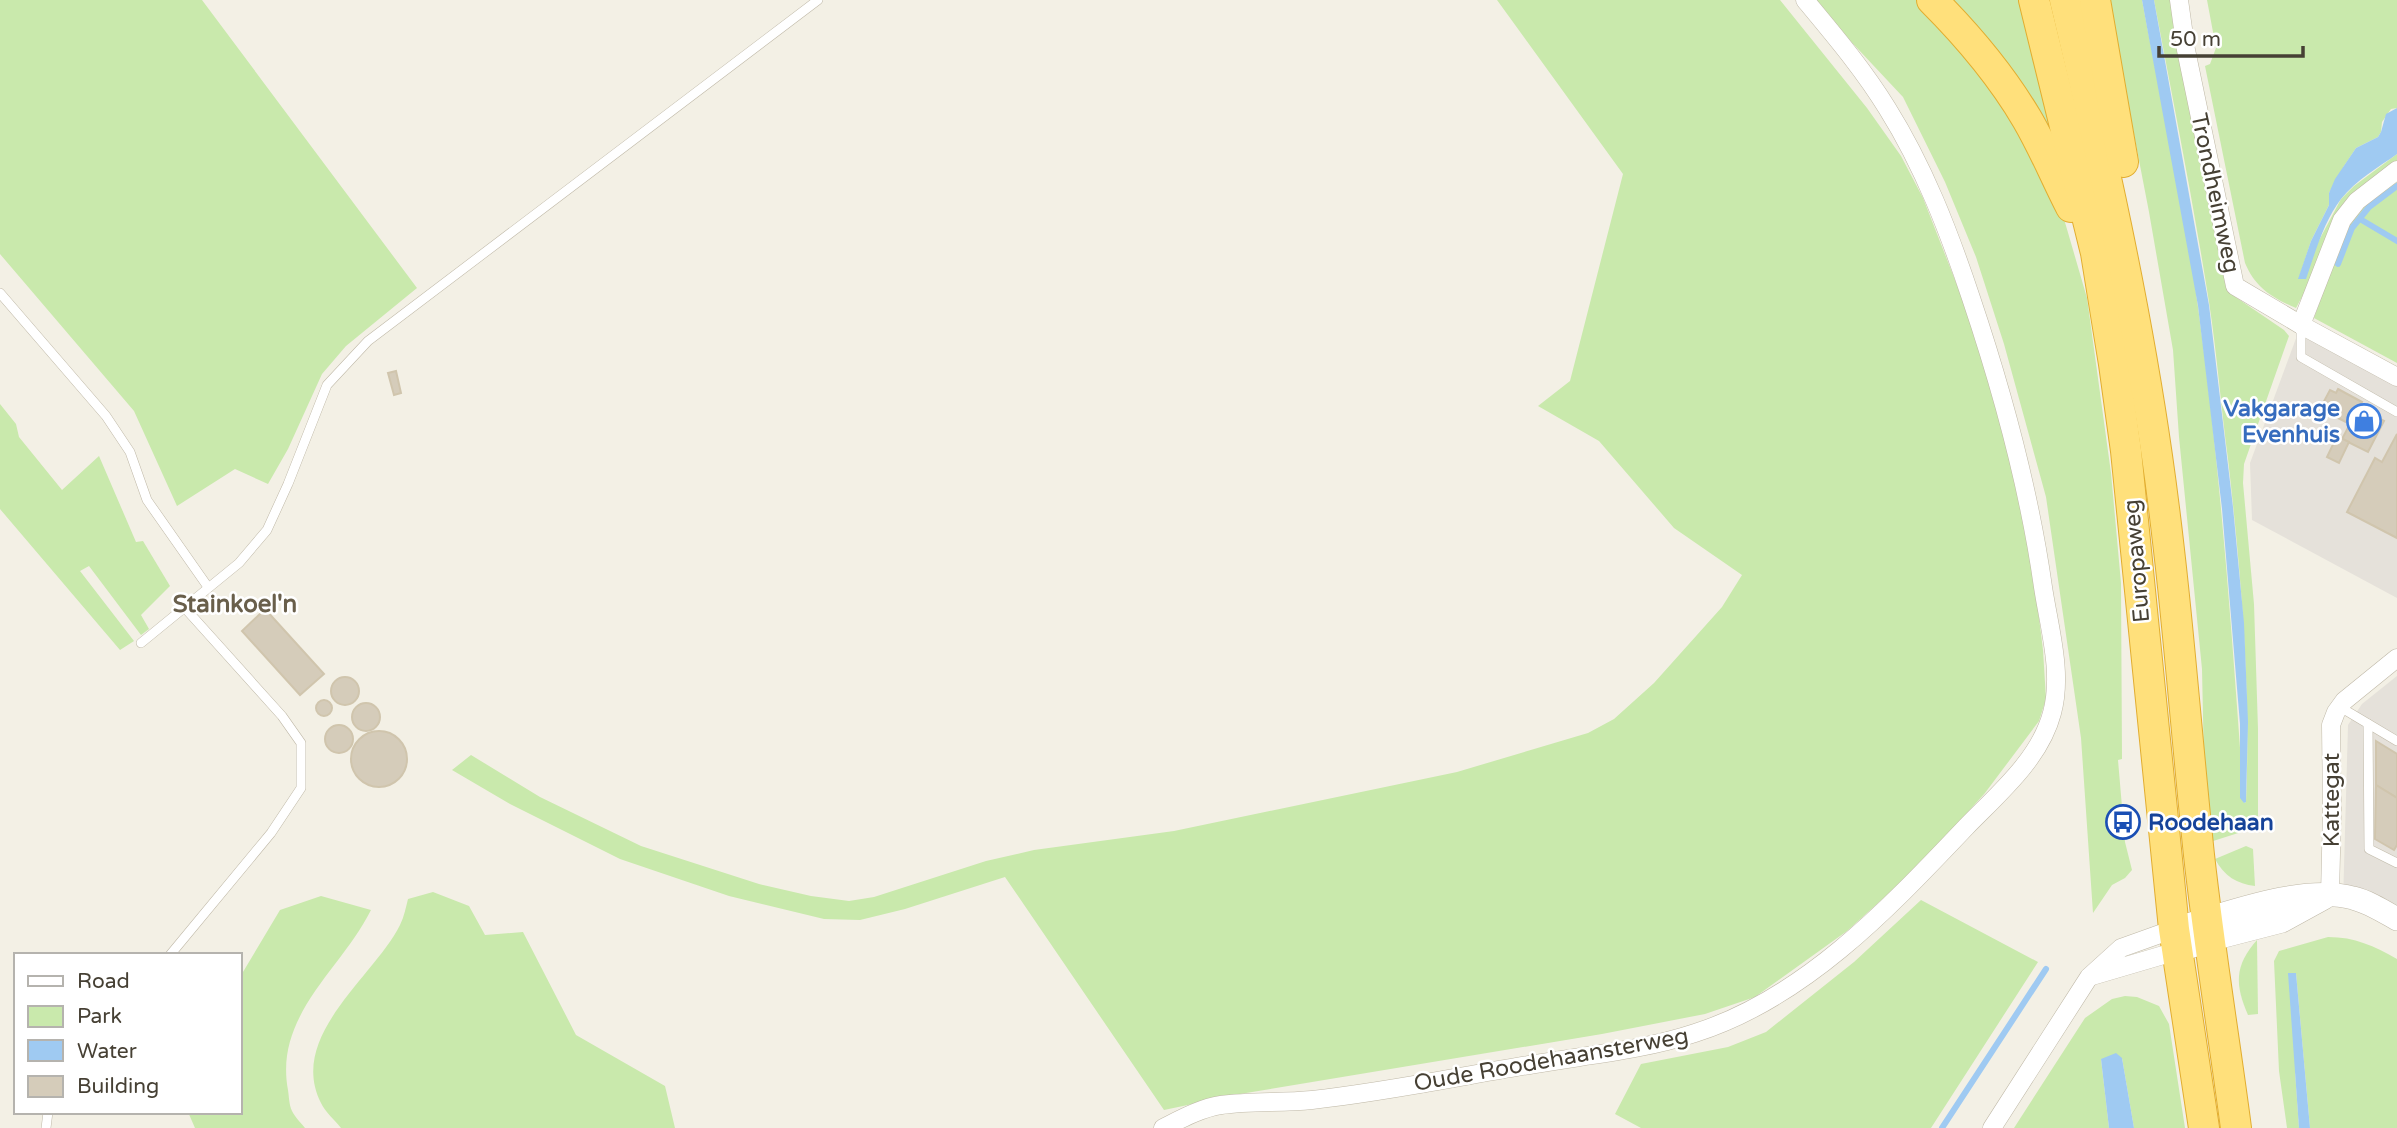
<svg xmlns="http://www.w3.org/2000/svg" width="2397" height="1128" font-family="'Varela Round',sans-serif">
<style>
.industrial{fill:#e5e1da}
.green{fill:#c9e9ac}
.water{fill:#9fcaf2}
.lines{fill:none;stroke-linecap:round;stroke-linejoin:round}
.stream{stroke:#9fcaf2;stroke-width:6}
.building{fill:#d5ccba;stroke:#d0c5ad;stroke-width:2}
.service-casing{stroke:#bfb8a7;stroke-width:10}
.minor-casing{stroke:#bfb8a7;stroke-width:19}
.tertiary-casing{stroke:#bfb8a7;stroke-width:24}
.trunk-casing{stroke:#e2ad30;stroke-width:32}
.service{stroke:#fff;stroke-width:9}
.minor{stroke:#fff;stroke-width:18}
.tertiary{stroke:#fff;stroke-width:23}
.trunk{stroke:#ffe07b;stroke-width:30}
.labels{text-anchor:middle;stroke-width:5;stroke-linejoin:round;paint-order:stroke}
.street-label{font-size:23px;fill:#464034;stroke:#fff}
.shop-label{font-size:23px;font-weight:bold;fill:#366cbe;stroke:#fff;text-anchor:end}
.transit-label{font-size:23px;font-weight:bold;fill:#164399;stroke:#fff;text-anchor:start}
.neighbourhood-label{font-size:24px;font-weight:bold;fill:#695f4b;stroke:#fff}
</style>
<rect width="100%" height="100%" fill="#f3f0e5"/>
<g class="industrial">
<polygon points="2302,322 2397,373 2397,598 2252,520 2250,463"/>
<polygon points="2397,676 2397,919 2343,902 2348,725 2362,704"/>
</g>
<g class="green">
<polygon points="0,0 202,0 417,288 346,346 322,374 288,449 268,484 235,469 177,506 134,411 0,254"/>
<polygon points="1497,0 1780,0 1867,108 1901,156 1923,198 1987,362 2018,481 2033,569 2043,650 2046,699 2039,721 1985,793 1919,866 1847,931 1755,997 1705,1014 1602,1034 1240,1094 1164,1110 1005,877 905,909 860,920 824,919 729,896 620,859 510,804 452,770 471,755 540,797 641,846 759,884 811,896 849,901 874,897 986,861 1034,850 1174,831 1457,772 1588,733 1614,719 1654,683 1722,607 1742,575 1674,528 1599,441 1538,406 1570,381 1623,174"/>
<polygon points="1812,0 1921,0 1997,85 2062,212 2087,298 2111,473 2121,583 2122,759 2118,760 2125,842 2132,870 2125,878 2112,885 2093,913 2081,738 2046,497 2004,344 1976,257 1945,182 1903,97"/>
<polygon points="1942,0 2024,0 2073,192"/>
<path d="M2108,0H2142C2161,102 2184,204 2198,307C2221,472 2232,637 2244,803L2246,802C2251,687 2241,573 2228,459C2221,407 2217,354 2209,302C2193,201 2173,100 2154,0H2171L2226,279L2234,296L2284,330L2289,336L2244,464L2243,483L2254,604L2258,729V823L2254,828L2210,842L2204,764L2202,669L2179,437L2173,350L2149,212Z"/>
<path d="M2207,0H2397V108L2391,109L2382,122L2381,132L2378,137L2356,148L2344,166L2329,193V205L2311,241L2299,278L2341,199L2354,186L2397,154V161L2359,190L2296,308C2272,298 2255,287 2245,263L2205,66L2210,64L2216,48Z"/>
<polygon points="2397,182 2397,363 2314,318 2347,225 2369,201"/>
<polygon points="0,404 16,424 19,437 62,490 99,456 136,542 143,541 170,586 141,615 149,629 141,635 89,566 80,571 134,641 120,650 0,509"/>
<path d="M2246,846L2253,849L2255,886C2237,884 2224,876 2215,859Z"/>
<path d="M433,892L469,906L485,935L523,932L576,1035L665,1086L675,1128H341C335,1120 325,1112 321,1103C287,1036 374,977 400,925C404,917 406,907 408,899Z"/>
<path d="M321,896L371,910C341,970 274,1015 288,1090C289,1096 289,1105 292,1111C295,1117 301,1123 305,1128H195L188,1112H240V977L280,910Z"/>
<polygon points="1921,900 2038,962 1931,1128 1641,1128 1615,1114 1641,1064 1728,1047 1766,1032 1854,962"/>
<path d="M2328,937C2355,937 2374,946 2397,959V1128H2310L2296,973L2295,1071L2299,1128H2287L2279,1071L2274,961L2279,951Z"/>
<path d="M2257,940L2258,1014L2248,1015C2235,985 2234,966 2257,940Z"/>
<polygon points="2125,996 2137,997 2159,1006 2169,1024 2185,1128 2134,1128 2122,1058 2101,1059 2109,1128 2014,1128 2085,1018 2112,999"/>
</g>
<g class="water">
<polygon points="2142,0 2154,0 2209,305 2233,507 2244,623 2248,722 2246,802 2244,803 2240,798 2240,724 2222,509 2198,306"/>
<path d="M2397,108V154C2379,167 2356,180 2341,199C2324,221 2315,253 2306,279H2298L2311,241L2329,205V193L2335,179L2356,148L2378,137L2381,132L2386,114Z"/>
<polygon points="2288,973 2296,973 2310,1128 2299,1128"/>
<polygon points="2116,1053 2122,1058 2134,1128 2109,1128 2101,1059"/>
</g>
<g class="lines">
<g class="stream">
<polyline points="2360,219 2397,241"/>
<polyline points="2338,264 2352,228 2369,207 2397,186"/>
<polyline points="1942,1128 2046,969"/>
</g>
</g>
<g class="building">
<polygon points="396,371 401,393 394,395 388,373"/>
<polygon points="2338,389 2362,402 2359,407 2384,421 2368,452 2342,439 2350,424 2338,418 2340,415 2322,405 2330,390 2336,393"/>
<polygon points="2397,434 2397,538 2347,512 2375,458 2382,462"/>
<polygon points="2337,436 2349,442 2339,463 2327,457"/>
<polygon points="265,609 324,674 300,695 242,631"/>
<circle cx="345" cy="691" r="14"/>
<circle cx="324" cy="708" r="8"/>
<circle cx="366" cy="717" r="14"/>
<circle cx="339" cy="739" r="14"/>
<circle cx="379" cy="759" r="28"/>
<polygon points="2376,741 2397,754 2397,798 2376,785"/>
<polygon points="2376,785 2397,798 2397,845 2394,850 2375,839"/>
</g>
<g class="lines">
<g class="service-casing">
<g id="service">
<polyline points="0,293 106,416 130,452 147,500 208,587"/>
<polyline points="2301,326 2301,357 2397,412"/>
<polyline points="141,643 239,563 267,530 288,484 327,385 368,341 818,0"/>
<polyline points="2340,707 2397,741"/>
<polyline points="2368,724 2369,849 2397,863"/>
<polyline points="170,955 271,833 301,788 301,743 282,716 184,607"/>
<polyline points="46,1128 48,1112"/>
</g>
</g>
<g class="minor-casing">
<g id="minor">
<polyline points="2179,0 2186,50 2235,286 2301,325 2397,377"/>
<polyline points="2301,325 2342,220 2357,201 2397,170"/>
<polyline points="2330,895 2332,811 2331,725 2336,712 2344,701 2397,658"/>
<polyline points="2092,976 2177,951"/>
<path d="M1163,1128C1181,1119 1201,1108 1221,1105C1251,1101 1282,1103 1312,1100C1387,1092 1461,1076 1535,1064C1588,1055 1644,1050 1695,1033C1805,998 1889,908 1966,827C1998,794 2040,759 2052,713C2063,673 2049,627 2043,587C2029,488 2003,393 1971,298C1949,232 1924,167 1887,108C1863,69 1834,35 1805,0"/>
<polyline points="1992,1128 2089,977 2121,948 2174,929"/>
</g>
</g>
<g class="tertiary-casing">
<g id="tertiary">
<path d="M2174,929C2224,915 2302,884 2353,898C2369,902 2383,911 2397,919"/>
<polyline points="2177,951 2220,937 2282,921 2324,898"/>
</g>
</g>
<g class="trunk-casing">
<g id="trunk">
<path d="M1932,0C1969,37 2001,75 2027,119C2044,148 2056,178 2071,207"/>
<polyline points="2034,0 2096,253 2114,364 2126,451 2174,929 2204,1128"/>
<path d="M2065,0C2101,150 2135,302 2157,456C2176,588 2185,722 2199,855C2209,946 2224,1037 2236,1128"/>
<polyline points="2095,0 2123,162"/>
</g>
</g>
<use href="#service" class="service"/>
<use href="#minor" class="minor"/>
<use href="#tertiary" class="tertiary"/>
<use href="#trunk" class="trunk"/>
</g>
<defs>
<g id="shop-ring" transform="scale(1.75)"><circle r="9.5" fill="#fff" stroke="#3f7fe0" stroke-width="1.5"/><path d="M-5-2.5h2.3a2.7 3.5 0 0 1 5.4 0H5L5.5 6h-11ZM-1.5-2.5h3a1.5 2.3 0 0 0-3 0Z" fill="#3f7fe0"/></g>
<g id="bus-ring" transform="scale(1.75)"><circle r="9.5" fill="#fff" stroke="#1a4fb4" stroke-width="1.5"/><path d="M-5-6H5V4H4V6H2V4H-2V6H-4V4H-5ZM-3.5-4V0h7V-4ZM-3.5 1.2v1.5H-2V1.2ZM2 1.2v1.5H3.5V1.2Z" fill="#1a4fb4"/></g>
</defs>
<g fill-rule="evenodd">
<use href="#shop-ring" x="2364" y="421"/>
<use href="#bus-ring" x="2123" y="822"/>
</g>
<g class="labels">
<g class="street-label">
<text transform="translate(2216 193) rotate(78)" y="8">Trondheimweg</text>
<text transform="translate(2136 561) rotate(-95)" y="8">Europaweg</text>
<text transform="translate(2331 800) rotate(-90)" y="8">Kattegat</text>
<text transform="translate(1551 1059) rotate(-10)" y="8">Oude Roodehaansterweg</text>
</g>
<g class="shop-label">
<text x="2340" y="416">Vakgarage<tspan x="2340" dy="26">Evenhuis</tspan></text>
</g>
<g class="transit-label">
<text x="2148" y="830">Roodehaan</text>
</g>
<g class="neighbourhood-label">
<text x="235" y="612">Stainkoel'n</text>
</g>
</g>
<rect x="14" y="953" width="228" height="161" fill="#ffffff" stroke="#b5b3ae" stroke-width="2"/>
<rect x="28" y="976" width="35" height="10" fill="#ffffff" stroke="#b5b3ae" stroke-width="2"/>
<text x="77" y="988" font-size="21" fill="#464034">Road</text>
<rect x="28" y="1006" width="35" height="21" fill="#c9e9ac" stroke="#b5b3ae" stroke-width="2"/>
<text x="77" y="1023" font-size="21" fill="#464034">Park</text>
<rect x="28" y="1040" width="35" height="21" fill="#9fcaf2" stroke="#b5b3ae" stroke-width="2"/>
<text x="77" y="1058" font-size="21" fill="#464034">Water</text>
<rect x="28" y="1076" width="35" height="21" fill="#d5ccba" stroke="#b5b3ae" stroke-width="2"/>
<text x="77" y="1093" font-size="21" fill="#464034">Building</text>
<path d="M2159 46v10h144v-10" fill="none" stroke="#464034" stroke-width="3.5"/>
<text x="2170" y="46" font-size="21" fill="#464034" stroke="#ffffff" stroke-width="5" paint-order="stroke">50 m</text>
</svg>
